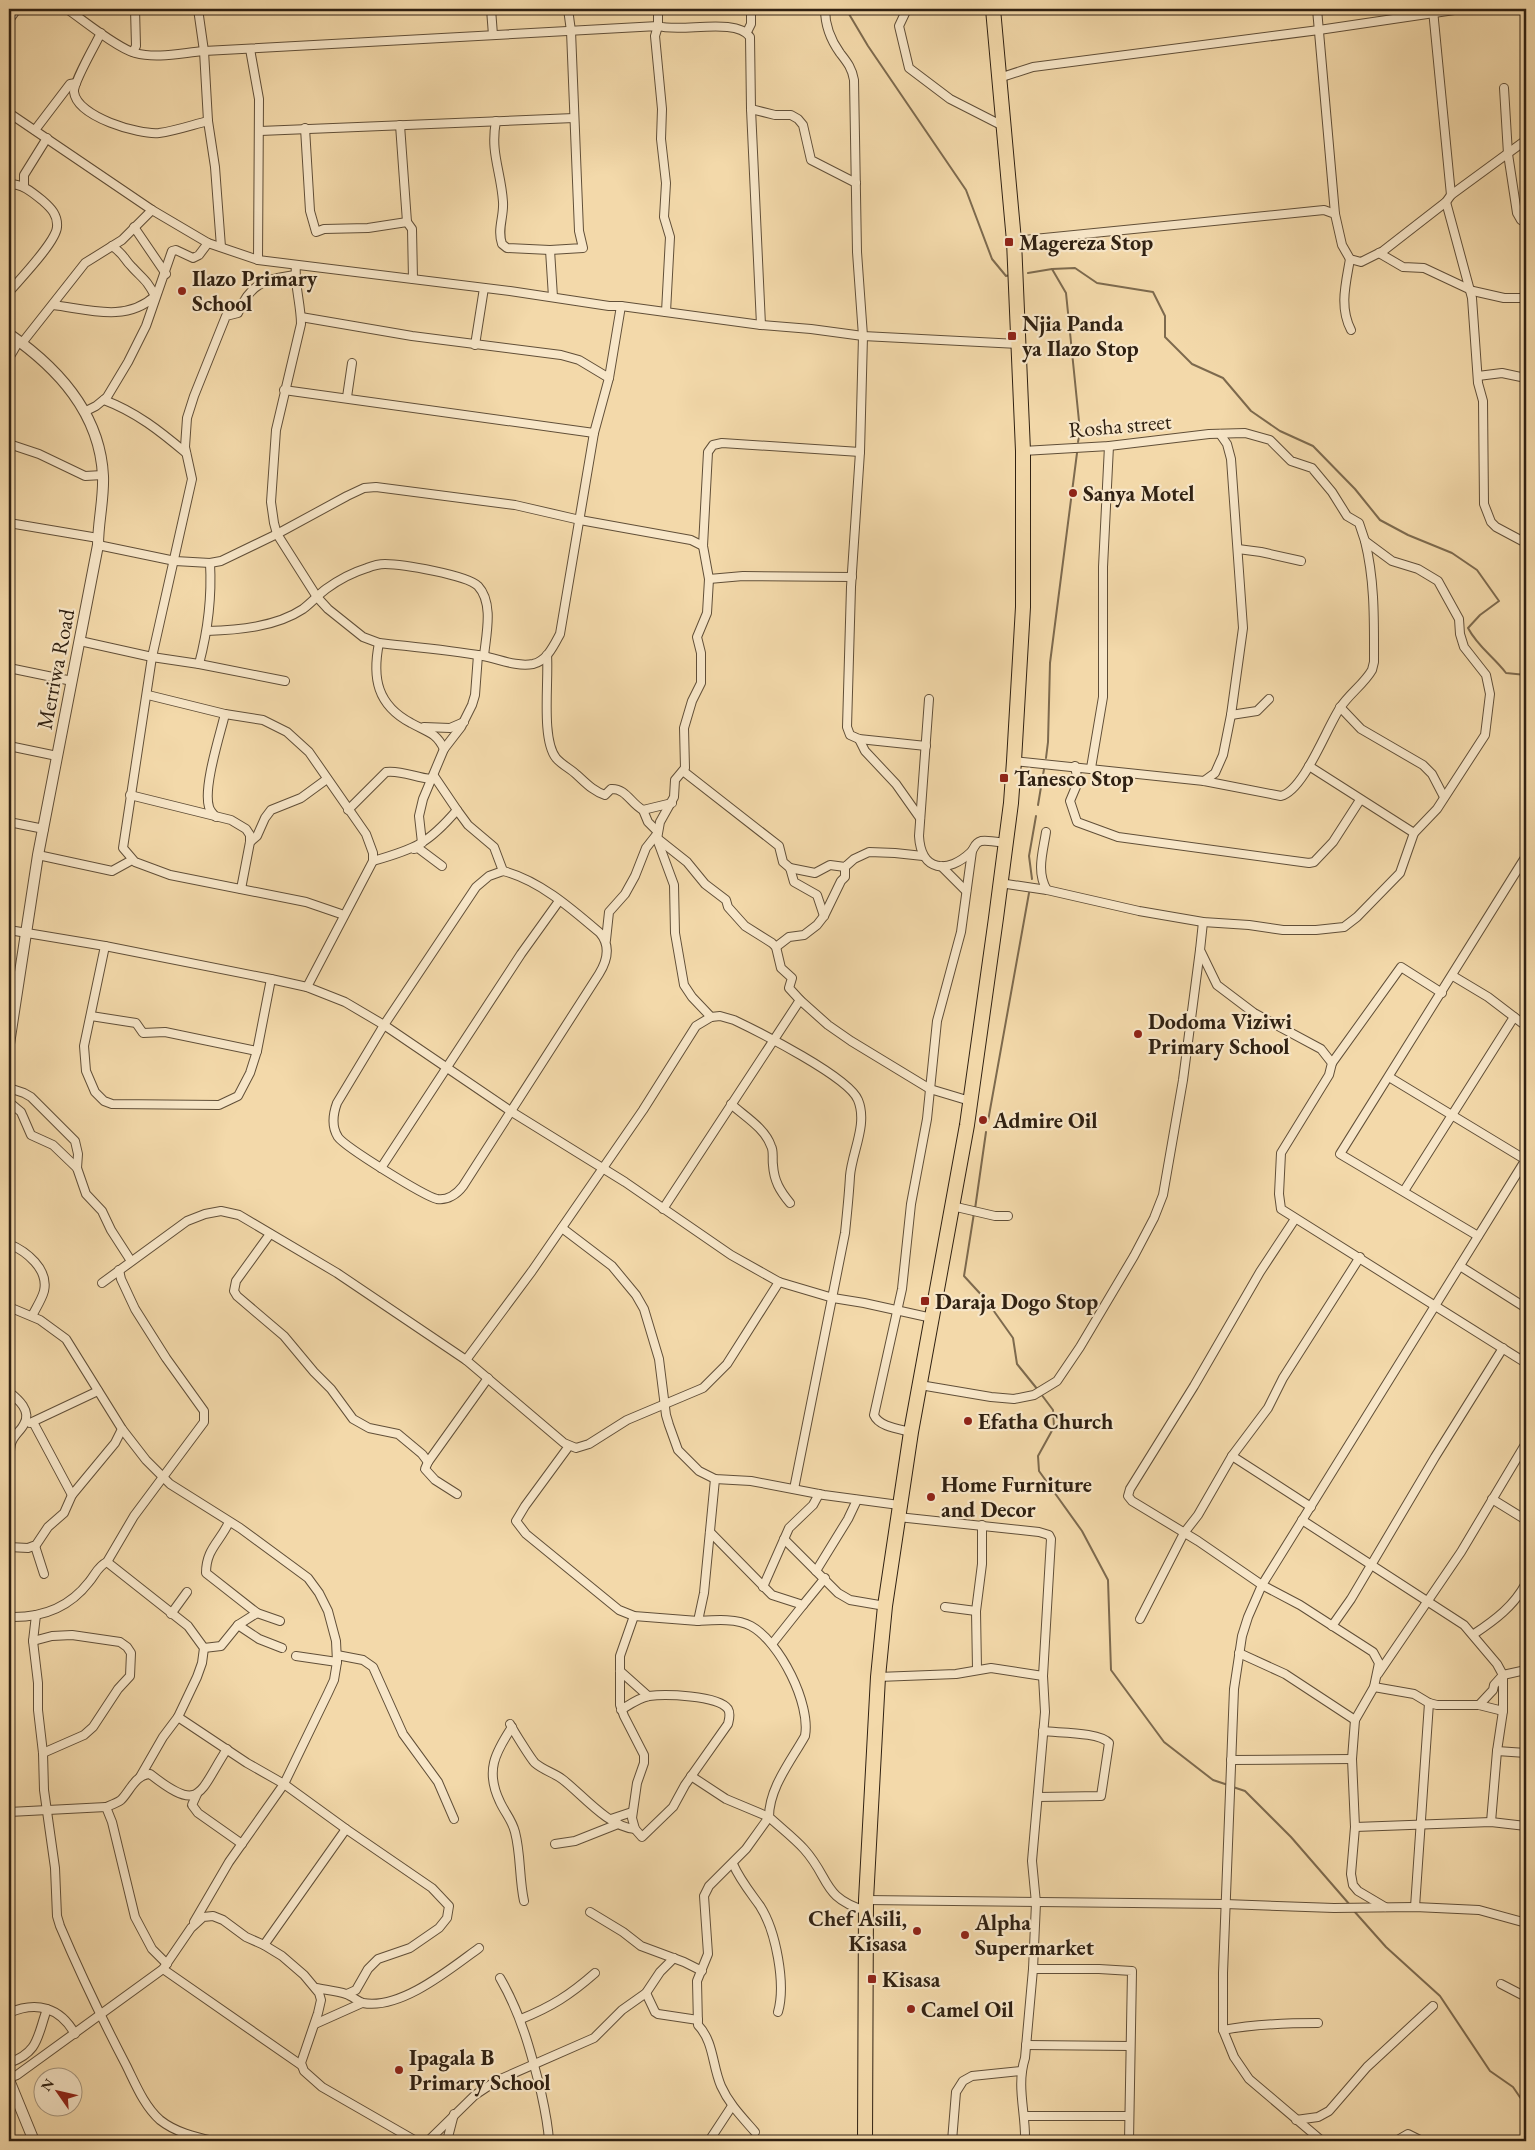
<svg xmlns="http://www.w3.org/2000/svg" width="1535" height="2150" font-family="'EB Garamond',serif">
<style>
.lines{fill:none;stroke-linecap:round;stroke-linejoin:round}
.stream{stroke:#7d6a4e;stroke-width:2}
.minor-casing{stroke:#614f38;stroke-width:10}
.tertiary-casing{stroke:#614f38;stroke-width:12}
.trunk-casing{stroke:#302112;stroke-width:16}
.minor{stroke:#f7e6c8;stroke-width:8}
.tertiary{stroke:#f7e6c8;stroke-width:10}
.trunk{stroke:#f3d9aa;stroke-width:14}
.poi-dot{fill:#8f2418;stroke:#f7e6c8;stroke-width:2}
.labels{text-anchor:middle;stroke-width:4.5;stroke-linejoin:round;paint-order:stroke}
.poi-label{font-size:22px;font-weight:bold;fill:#302112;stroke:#f7e6c8;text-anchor:start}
.street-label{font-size:22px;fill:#302112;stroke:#f7e6c8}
</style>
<rect width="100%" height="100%" fill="#f3d9aa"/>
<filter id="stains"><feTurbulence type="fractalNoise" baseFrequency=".004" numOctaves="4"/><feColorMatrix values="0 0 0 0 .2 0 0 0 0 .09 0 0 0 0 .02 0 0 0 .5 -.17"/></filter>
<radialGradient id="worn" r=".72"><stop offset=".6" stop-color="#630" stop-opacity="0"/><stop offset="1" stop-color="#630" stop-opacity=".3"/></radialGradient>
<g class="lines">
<g class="stream">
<polyline points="846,9 868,46 966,190 992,259 1006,276 1010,275"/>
<path d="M1052,269L1075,268L1097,283L1153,292L1165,316V337L1192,364L1223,378L1251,411L1280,431L1313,446L1355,489L1380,520L1408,535L1452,553L1477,570L1499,601L1480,615L1468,628C1478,647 1493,656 1506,673L1526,675"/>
<polyline points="1028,273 1052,269 1066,293 1080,431 1078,442"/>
<polyline points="1046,758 1048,742 1050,663 1077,453"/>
<polyline points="1038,805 1044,769"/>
<polyline points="1032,879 1029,856 1036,816"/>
<polyline points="988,1121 1029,893"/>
<polyline points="975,1209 986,1132"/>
<polyline points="974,1213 964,1276 986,1300 1013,1338 1017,1364 1038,1390"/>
<polyline points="1041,1394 1053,1410 1054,1427 1038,1456 1039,1471 1082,1531 1108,1580 1111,1670 1164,1742 1213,1780 1228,1785"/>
<polyline points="1233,1787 1245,1791 1291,1837 1350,1905"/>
<polyline points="1354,1911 1386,1947 1440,1996 1490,2071 1513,2087 1526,2106"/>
</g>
<g class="minor-casing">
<g id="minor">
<path d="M67,9C83,20 117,48 135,53C157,59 181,53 204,51L658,26L655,36L662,109L661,139L666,183L664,217L670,237L666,312"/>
<polyline points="198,9 204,51 208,121 215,167 221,247"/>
<polyline points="491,9 493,35"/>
<path d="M658,9V26C681,33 736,17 750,37L751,109L761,325"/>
<path d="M825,9C825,25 830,39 840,53C847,62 852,68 854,80L857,252L863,336L860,452L851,587L847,727L850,735L859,739L926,746"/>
<polyline points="907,9 899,26 909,68 950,99 1003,126"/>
<polyline points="1317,9 1335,214"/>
<polyline points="1433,10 1451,195"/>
<polyline points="9,20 17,9"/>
<polyline points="747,32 751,24 751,9"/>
<path d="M101,33C96,43 73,83 74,92C77,117 139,135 159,133C175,131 192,125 208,121"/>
<polyline points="250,49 259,99 258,260"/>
<polyline points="133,52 136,46 135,9"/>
<polyline points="999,78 1033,67 1319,30 1461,9"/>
<polyline points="1504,88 1508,154 1517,213 1521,220 1526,223"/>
<polyline points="751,109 775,115 791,115 798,119 803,125 811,160 856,183"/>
<polyline points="9,113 152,210 208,243 258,260 510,291 609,306 621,306 761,325 811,329 863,336 1020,344"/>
<path d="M496,121C490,153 501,171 503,202C504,217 497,229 502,244L507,248L550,250L583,248L579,231L571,31L568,9"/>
<polyline points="400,125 407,222 412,229 413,279"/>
<polyline points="305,128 310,211 316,232 324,229 368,228 407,222"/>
<polyline points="35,130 70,84 76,83"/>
<polyline points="260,131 574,118"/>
<path d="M9,184C23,184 32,192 43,201C51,208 58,215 57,227C56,242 20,279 9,292"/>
<polyline points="24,187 24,175 47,138"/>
<polyline points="1446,202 1472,298 1478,383 1483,401 1484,504 1491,522 1496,527 1526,543"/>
<polyline points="134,227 166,274"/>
<polyline points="1014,241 1324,210 1335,214 1342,245 1350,259 1361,262 1383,251 1446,202 1451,195 1526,140"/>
<polyline points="550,250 553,297"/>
<polyline points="1379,253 1403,267 1424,268 1473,291 1504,298 1526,298"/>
<path d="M1350,259C1346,283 1339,307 1351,330"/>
<path d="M296,265C294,284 301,304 301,324L276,430L271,502L274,523L277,534L317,597L328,609L363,637L379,643C414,647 449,650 483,656C499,659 516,667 533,664C547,661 554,645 560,634L594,433L609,378L621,306"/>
<path d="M295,275C264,279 250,284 238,313L226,316L194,396L187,418L185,447L192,479L152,657L123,848L135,862L170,875L306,902L344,915"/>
<path d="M53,305C87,309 126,323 155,296C147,280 143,279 132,267C123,258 125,255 112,246"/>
<polyline points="301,317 412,336 561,355 579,360 609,378"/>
<polyline points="22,343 85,263 122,240 152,210"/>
<polyline points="475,345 484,288"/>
<polyline points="9,358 19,341"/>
<polyline points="1478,376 1502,373 1526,378"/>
<polyline points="284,390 594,433"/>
<polyline points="347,397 352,363"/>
<path d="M104,400C136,412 160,431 186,453"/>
<polyline points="84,412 96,406 107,397 128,362 146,326 172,251 176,250 193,258 199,255 208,243"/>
<polyline points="9,444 39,454 85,476 103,475"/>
<polyline points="9,523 98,538"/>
<polyline points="98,545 175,561 210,563 221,561 277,534 347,496 364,488 376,487 515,505 580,520 691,540 703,546"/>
<polyline points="1238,549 1261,552 1301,561"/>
<polyline points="709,579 743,576 852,577"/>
<path d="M207,631C238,630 276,627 303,609C311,603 318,595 326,589C337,581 354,572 367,568C372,566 380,564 385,564C402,564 467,575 478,586C494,603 486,635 484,656"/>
<polyline points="80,641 152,657 199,664 285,681"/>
<path d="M379,643C372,678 377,705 411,723C427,732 436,732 444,749"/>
<path d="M547,655C549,681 541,739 556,758C562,765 571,769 577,775C586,783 593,791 605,795L611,789C626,788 631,804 643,810L672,803"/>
<path d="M199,664C208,630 212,598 210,563"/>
<polyline points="9,668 72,681"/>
<polyline points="148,695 225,714 263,720 287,732 309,752 366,834 373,853 373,861 307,987"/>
<path d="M929,699L919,836C921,872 948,874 971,852C975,848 974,843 981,841C988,840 998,842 1005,843"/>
<polyline points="1340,707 1361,729 1423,765 1432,774 1444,797"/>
<polyline points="1231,715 1257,711 1269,699"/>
<polyline points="424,727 450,728 464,722"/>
<polyline points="859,739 865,751 896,784 920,818"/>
<polyline points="9,746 57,756"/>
<path d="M1014,761L1204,781L1281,796C1304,790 1326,729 1340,708C1349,694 1364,684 1372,670L1374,662C1374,622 1375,581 1365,541"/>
<polyline points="1075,766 1078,782 1070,801 1077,822 1118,837 1309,863 1314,862 1333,842 1360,800"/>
<polyline points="1309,766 1414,833"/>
<polyline points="1091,768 1103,697 1103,567 1109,446"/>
<polyline points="683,771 779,846 783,862 790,868 794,882 817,895 824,916"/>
<polyline points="434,776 457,810"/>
<polyline points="1204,781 1215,773 1223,755 1231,715 1243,628 1231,459 1227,444 1220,434"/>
<polyline points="130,795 231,820 246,829 250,835 250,842 241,889"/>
<path d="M348,810L386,772C402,770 416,778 431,779"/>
<polyline points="643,810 648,822 657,831"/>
<path d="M216,817C213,814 210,811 209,807C203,787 220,735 225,714"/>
<polyline points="9,822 44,829"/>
<path d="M1046,832C1043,852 1036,872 1047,890"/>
<polyline points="658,839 687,862 705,884 726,900 728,907 745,926 772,943 776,947 781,968 792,978 789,988 800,1000 828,1025 851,1041 930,1089 970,1101"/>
<polyline points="250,842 257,836 265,818 271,810 301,798 327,779"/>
<polyline points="422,843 419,816 423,799 444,749 461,727 472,705 475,695 478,655"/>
<polyline points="414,849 418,848 442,866"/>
<polyline points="38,855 112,871 132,860"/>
<path d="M373,861C415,849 428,844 457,810L468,825L494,847L503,871"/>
<polyline points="941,866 966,891"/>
<polyline points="790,868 815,873 830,865 845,867 854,859 869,852 895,853 923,856"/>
<path d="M503,871C539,880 572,909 600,933C611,946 607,961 599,974L463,1186C457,1194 447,1201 437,1199C424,1196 345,1147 338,1137C331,1126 333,1114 337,1103L384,1025L476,887L489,876Z"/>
<polyline points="1000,883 1047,890 1139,911 1203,922 1249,925 1283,930 1316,930 1344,927 1357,917 1400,873 1414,833 1437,809 1485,735 1490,694 1486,675 1464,647 1460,634 1459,619 1438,581 1418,569 1392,561 1365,541 1359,523 1347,516 1332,492 1312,468 1291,461 1270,440 1245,433 1209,434 1109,446 1023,451"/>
<polyline points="1203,922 1200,950 1217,985 1254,1013 1321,1049 1332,1063 1329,1075 1281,1153 1279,1194 1281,1209 1526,1363"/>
<polyline points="9,930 105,946 271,979 307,987 345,1002 384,1025 512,1112 625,1182 731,1255 779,1282 833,1298 864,1303 932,1318"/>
<polyline points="606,940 609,912 625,894 635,876 646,848 657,834"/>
<polyline points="105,946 84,1046 86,1071 95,1092 104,1101 112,1104 219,1105 238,1096 250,1073 257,1051 271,979"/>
<polyline points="776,947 789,937 804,935 817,925 824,916 841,881 845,877 845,867"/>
<polyline points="1453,976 1488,997 1526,1026"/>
<polyline points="91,1016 136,1023 143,1033 165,1032 257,1051"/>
<polyline points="711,1017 692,997 684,985 675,933 674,885 657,839 660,822 674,797 675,780 685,768 684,728 692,701 701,683 701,653 697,637 707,613 709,579 703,546 708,452 713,445 722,443 860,452"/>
<polyline points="1332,1063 1401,967 1442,993"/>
<polyline points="1389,1077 1526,1160"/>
<polyline points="9,1088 24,1093 31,1097 75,1141 78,1154 77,1168"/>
<polyline points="9,1102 21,1112 31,1135 53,1145 77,1168 86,1194 102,1211 111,1230 131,1261"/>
<path d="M731,1104C744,1116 765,1128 771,1146C774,1151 772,1159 773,1165C774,1181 780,1191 790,1203"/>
<polyline points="381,1168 521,954 559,901"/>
<polyline points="1404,1191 1514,1017"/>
<polyline points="952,1206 995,1216 1008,1216"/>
<polyline points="663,1209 800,1000"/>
<polyline points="1295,1219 1260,1272 1194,1386 1130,1489 1128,1496 1132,1501 1198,1541 1262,1585 1300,1605 1373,1652 1379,1663 1374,1687 1355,1720 1352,1759 1355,1827 1351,1874 1353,1885 1358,1891 1385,1907"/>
<polyline points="562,1228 612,1266 636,1295 644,1309 659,1359 666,1415 669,1425 678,1450 699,1471 715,1479 751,1481 824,1495 899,1505"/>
<polyline points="270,1234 236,1281 234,1291 237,1296 284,1336 314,1372 331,1389 353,1419 369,1428 398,1434 422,1454 428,1462"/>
<polyline points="1478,1236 1340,1154 1526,856"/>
<path d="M9,1244C26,1251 49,1269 44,1291C42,1299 36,1308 32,1316"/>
<polyline points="1460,1266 1526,1308"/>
<polyline points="102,1283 187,1221 205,1214 221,1211 239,1215 337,1273 466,1360 564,1443 576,1448 589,1444 627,1420 703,1388 727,1364 779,1282"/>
<polyline points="9,1307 40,1320 66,1339 122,1429 146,1460 170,1484 240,1528 308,1578 319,1593 328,1611 336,1641 337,1662 334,1680 328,1693 284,1784 346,1829 432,1888 449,1906 447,1918 439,1928 410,1948 378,1959 368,1969 356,1990 347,1994"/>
<path d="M466,1360L532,1271L643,1110L696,1026L711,1017L720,1016L734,1020C759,1032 849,1077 858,1100C868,1124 852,1152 850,1176C849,1195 847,1213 845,1233L794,1489"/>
<polyline points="920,1385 991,1397 1014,1399 1034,1395 1057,1381 1080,1347 1134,1256 1154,1218 1163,1195 1183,1080 1200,950"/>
<path d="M9,1392C18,1399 32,1411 24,1424C21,1431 13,1435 11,1444C8,1457 11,1473 9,1487"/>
<polyline points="33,1422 72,1495"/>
<polyline points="30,1423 98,1391"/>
<path d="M911,1432C900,1429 879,1427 874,1415L902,1289L911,1204L927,1119L937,1021L961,932L972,851"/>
<polyline points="569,1446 525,1506 516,1521 526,1534 619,1610 634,1616 698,1621 704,1593 715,1479"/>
<polyline points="1232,1456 1311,1507"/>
<polyline points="457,1494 435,1480 425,1469 428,1462 488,1378"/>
<polyline points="1492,1499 1526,1520"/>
<path d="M898,1517L1039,1532L1049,1535L1051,1539L1043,1676L1045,1712L1032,1861L1036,1903L1033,1969L1025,2058C1016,2086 1026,2113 1025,2141"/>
<polyline points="1302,1520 1464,1625 1497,1664 1503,1675 1503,1711 1497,1751 1491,1822"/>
<path d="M229,1522C220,1542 206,1549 206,1573L257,1613L280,1621"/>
<polyline points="710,1532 772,1595 803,1605 825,1578"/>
<polyline points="784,1539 838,1593 850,1600 885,1606"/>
<polyline points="35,1546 44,1574"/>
<polyline points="9,1547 28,1548 36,1545 48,1527 64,1513 72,1495 115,1443 122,1429"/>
<polyline points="107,1562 188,1626 204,1648 202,1663 197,1677 178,1717 247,1763 284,1784 229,1862 194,1922"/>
<polyline points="816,1571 848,1519 857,1500"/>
<polyline points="763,1587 789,1528 813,1505 819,1494"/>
<polyline points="945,1607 976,1611"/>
<polyline points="171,1614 187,1592"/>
<path d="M36,1615L33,1641L38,1683V1710L43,1753L44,1790L55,1868L57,1916L60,1926C80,1973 102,2019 126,2065C135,2083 144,2106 160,2120C175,2132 195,2137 213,2141"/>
<path d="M9,1617C40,1618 69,1608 89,1582C95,1575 98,1566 107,1562L134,1516L204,1422V1411L166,1358L135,1309L121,1279L119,1270"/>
<polyline points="1140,1619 1184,1533 1198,1515 1232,1456 1268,1408 1283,1378 1360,1257"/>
<path d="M698,1621C714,1620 737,1618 751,1626C780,1642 811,1704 805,1736C791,1761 769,1788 769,1817C781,1828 794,1838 804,1849C831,1879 821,1897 866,1911"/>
<polyline points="238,1625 259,1639 282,1648"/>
<polyline points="1332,1626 1351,1599 1435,1457 1503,1348"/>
<path d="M1474,1634C1495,1620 1514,1606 1526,1583"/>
<polyline points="33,1641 52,1636 72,1635 120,1642 127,1647 131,1653 130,1676 118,1689 93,1727 84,1735 43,1753"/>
<polyline points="772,1644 803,1605"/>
<polyline points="204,1648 221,1646 238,1625 257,1613"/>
<polyline points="1239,1653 1285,1674 1355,1720"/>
<polyline points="337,1655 363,1660 373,1667 403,1734 438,1782 454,1819"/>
<polyline points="296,1656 337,1662"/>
<polyline points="977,1669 976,1611 982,1564 982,1525"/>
<polyline points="620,1671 648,1696"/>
<polyline points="1378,1674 1461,1552 1526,1443"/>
<polyline points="878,1677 956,1674 991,1668 1043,1676"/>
<polyline points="1374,1687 1414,1694 1429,1703 1437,1705 1479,1705 1503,1711"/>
<polyline points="1479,1705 1493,1690 1494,1685 1503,1675 1526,1670"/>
<path d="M621,1710C629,1705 638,1698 649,1696C664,1694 718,1695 728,1709C731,1714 729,1719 728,1724L685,1785L673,1807L642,1837L635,1829L632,1818L637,1783L644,1763V1755L624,1716L620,1705V1656L634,1616"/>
<path d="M510,1724C513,1730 531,1759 535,1763C543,1770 554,1773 562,1779C582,1794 608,1827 635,1829"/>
<path d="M512,1727C495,1753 485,1771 500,1802C505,1813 512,1820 515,1832C521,1855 519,1878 524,1901"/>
<polyline points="1497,1751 1526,1753"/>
<polyline points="1231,1760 1352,1759"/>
<path d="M691,1776L726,1799L769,1817L746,1849L709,1886L704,1896L708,1954L697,1981L698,2025C714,2042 712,2065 721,2086C729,2104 742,2117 755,2132"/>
<polyline points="140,1777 163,1737 178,1717"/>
<polyline points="197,1794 192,1805 198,1813 242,1844"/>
<path d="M1038,1797L1101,1796L1109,1743C1100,1732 1059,1733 1043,1731"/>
<path d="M106,1807C111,1805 117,1803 121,1800C130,1791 135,1775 150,1774C201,1814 198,1794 227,1749"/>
<polyline points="9,1812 106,1807 112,1822 135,1917 152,1949 167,1964"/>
<polyline points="611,1819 632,1812"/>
<polyline points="1355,1827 1491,1822 1526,1826"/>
<polyline points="555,1844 575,1841 618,1824"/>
<path d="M733,1864C740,1880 750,1892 760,1906C776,1931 786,1984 778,2012"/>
<polyline points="866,1900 1225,1904 1334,1908 1415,1907 1479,1910 1526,1923"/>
<polyline points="1415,1907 1429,1703"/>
<polyline points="590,1912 623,1932 641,1946 684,1962 702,1971"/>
<polyline points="264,1945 346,1829"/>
<polyline points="163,1969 301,2065"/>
<polyline points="1033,1969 1099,1969 1132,1971 1129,2141"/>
<path d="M500,1978C521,2014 531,2052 541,2092C545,2110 548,2123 549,2141"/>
<polyline points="1501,1984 1526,1997"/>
<path d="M316,1988C326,1990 337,1991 346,1994C352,1996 357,2001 363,2003C401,2010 450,1969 479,1948"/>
<polyline points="646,1993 655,2012 658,2014 698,2020"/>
<path d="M9,2013C36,2001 60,2007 75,2034"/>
<path d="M521,2019C551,2007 570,1995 595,1973"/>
<polyline points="315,2024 362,2003"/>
<path d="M1223,2030C1255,2024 1286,2023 1318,2023"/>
<polyline points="1026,2045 1130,2046"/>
<path d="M9,2063C39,2052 37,2037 47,2009"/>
<polyline points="9,2078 17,2075 163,1969 191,1928 203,1917 213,1916 223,1920 246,1937 264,1945 282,1956 304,1975 319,1993 321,2000 318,2013 301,2063 304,2071 322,2087 416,2141"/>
<polyline points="1025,2116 1128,2116"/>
<polyline points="1296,2120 1318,2117 1329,2111 1367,2067 1433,2006"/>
<polyline points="428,2141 475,2095 496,2081 594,2038 622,2010 646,1993 660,1972 674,1958"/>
<polyline points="447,2141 454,2114"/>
<polyline points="709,2141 732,2106"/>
<polyline points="952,2141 956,2092 963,2081 972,2076 1021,2071"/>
<polyline points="1322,2141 1249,2079 1234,2057 1223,2030 1223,1973 1234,1689 1242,1636 1248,1617 1262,1585 1526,1159"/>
<polyline points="1396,2141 1408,2134 1422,2141"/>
</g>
</g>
<g class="tertiary-casing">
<g id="tertiary">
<path d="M9,334C58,368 100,413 103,476C104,499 98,522 98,545L38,855L9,1044"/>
<polyline points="9,2080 34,2141"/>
</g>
</g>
<g class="trunk-casing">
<polyline id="trunk" points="865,2141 866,1900 878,1677 885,1606 911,1432 967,1125 996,918 1011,803 1014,761 1023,607 1023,451 1014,241 993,9"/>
</g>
<use href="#minor" class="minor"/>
<use href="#tertiary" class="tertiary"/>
<use href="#trunk" class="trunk"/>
</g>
<g class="poi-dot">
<rect x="1004" y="237" width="10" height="10" rx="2.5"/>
<circle cx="182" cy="291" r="5"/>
<rect x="1007" y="331" width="10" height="10" rx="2.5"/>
<circle cx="1073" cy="493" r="5"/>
<rect x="999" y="773" width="10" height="10" rx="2.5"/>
<circle cx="1138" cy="1034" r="5"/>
<circle cx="983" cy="1120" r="5"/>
<rect x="920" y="1296" width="10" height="10" rx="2.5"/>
<circle cx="968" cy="1421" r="5"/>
<circle cx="931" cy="1497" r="5"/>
<circle cx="917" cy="1931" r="5"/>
<circle cx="965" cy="1935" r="5"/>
<rect x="867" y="1974" width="10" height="10" rx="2.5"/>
<circle cx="911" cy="2009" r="5"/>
<circle cx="399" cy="2070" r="5"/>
</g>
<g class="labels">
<g class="poi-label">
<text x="1019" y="250">Magereza Stop</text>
<text x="192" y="286">Ilazo Primary<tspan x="192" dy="25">School</tspan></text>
<text x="1022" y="331">Njia Panda<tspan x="1022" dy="25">ya Ilazo Stop</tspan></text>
<text x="1083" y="501">Sanya Motel</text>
<text x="1014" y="786">Tanesco Stop</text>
<text x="1148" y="1029">Dodoma Viziwi<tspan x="1148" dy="25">Primary School</tspan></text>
<text x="993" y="1128">Admire Oil</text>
<text x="935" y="1309">Daraja Dogo Stop</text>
<text x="978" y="1429">Efatha Church</text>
<text x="941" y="1492">Home Furniture<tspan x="941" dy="25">and Decor</tspan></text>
<text x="907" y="1926" text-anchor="end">Chef Asili,<tspan x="907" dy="25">Kisasa</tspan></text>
<text x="975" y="1930">Alpha<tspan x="975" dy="25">Supermarket</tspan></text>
<text x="882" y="1987">Kisasa</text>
<text x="921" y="2017">Camel Oil</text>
<text x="409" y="2065">Ipagala B<tspan x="409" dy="25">Primary School</tspan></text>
</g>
<g class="street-label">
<text transform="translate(1120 425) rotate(-5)" y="8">Rosha street</text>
<text transform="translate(55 669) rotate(-79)" y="8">Merriwa Road</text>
</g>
</g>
<rect width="1535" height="2150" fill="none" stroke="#f3d9aa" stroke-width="30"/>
<rect x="10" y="10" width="1515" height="2130" fill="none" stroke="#302112" stroke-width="2.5"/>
<rect x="15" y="15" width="1505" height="2120" fill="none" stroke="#302112"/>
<g transform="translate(58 2092) rotate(304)"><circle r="24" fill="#f7e6c8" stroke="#a7977f"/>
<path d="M0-4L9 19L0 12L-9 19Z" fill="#8f2418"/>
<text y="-8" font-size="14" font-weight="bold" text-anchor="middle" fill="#302112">N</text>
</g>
<rect width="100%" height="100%" filter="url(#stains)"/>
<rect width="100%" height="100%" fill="url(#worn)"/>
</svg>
